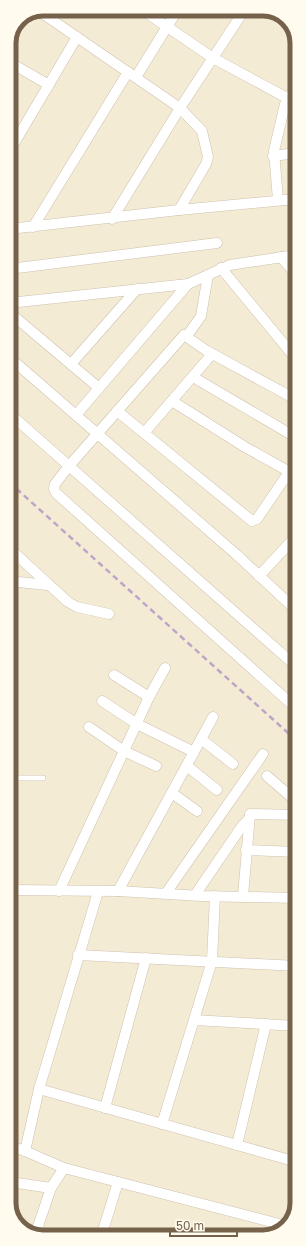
<svg xmlns="http://www.w3.org/2000/svg" width="306" height="1246" font-family="'Golos Text',sans-serif">
<style>
.residential{fill:#f4ebd5}
.lines{fill:none;stroke-linecap:round;stroke-linejoin:round}
.lane-casing{stroke:#cec1ad;stroke-width:6}
.street-casing{stroke:#cec1ad;stroke-width:11}
.lane{stroke:#fff;stroke-width:5}
.street{stroke:#fff;stroke-width:10}
.rail{stroke:#bda5c7;stroke-width:2.5;stroke-dasharray:6 4;stroke-linecap:butt}
.rim{fill:none;stroke:#76624b;stroke-width:5}
</style>
<rect width="100%" height="100%" fill="#fcf8e7"/>
<polygon class="residential" points="43,9 267,9 287,19 296,37 297,1203 289,1225 269,1236 39,1237 19,1227 10,1209 9,43 19,19"/>
<g class="lines">
<g class="lane-casing">
<polyline id="lane" points="9,778 43,778"/>
</g>
<g class="street-casing">
<g id="street">
<polyline points="141,9 213,58 287,98"/>
<polyline points="39,11 180,108 202,131 208,157 206,164 179,210"/>
<polyline points="9,62 49,85"/>
<polyline points="136,77 178,9"/>
<polyline points="9,152 77,37"/>
<polyline points="273,156 296,153"/>
<polyline points="278,200 274,151 285,104 296,86"/>
<polyline points="112,219 180,108 245,9"/>
<polyline points="33,227 128,72"/>
<polyline points="9,229 179,210 296,199"/>
<polyline points="281,257 297,276"/>
<polyline points="221,268 297,360"/>
<polyline points="9,269 217,243"/>
<polyline points="9,303 188,284"/>
<polyline points="9,312 99,388"/>
<polyline points="187,336 201,316 208,275"/>
<polyline points="9,357 237,555 297,611"/>
<polyline points="71,364 137,289"/>
<polyline points="193,377 297,438"/>
<polyline points="297,400 207,351 184,335 69,466 55,484 54,489 56,493 297,709"/>
<polyline points="172,401 245,447 297,476"/>
<polyline points="117,411 252,521 257,519 289,472"/>
<polyline points="9,413 297,667"/>
<polyline points="76,415 188,284 230,265 296,255"/>
<polyline points="144,433 212,354"/>
<polyline points="9,548 68,602 77,607 109,614"/>
<polyline points="259,576 297,535"/>
<polyline points="9,581 47,585"/>
<polyline points="114,675 149,697"/>
<polyline points="102,701 137,724 194,752"/>
<polyline points="89,727 124,751 156,766"/>
<polyline points="201,739 233,764"/>
<polyline points="187,766 217,790"/>
<polyline points="267,776 297,802"/>
<polyline points="172,793 197,811"/>
<polyline points="246,850 297,852"/>
<polyline points="9,890 118,891 201,896 297,898"/>
<polyline points="59,891 149,697 165,668"/>
<polyline points="118,891 213,717"/>
<polyline points="166,893 263,754"/>
<polyline points="195,895 242,826 249,819"/>
<polyline points="243,896 250,814 297,815"/>
<path d="M9,910C13,935 13,956 9,980"/>
<polyline points="78,955 297,966"/>
<polyline points="194,1020 297,1026"/>
<polyline points="39,1089 297,1162"/>
<polyline points="105,1108 146,958"/>
<polyline points="162,1124 212,961 215,896"/>
<polyline points="237,1145 266,1024"/>
<polyline points="10,1146 25,1151"/>
<polyline points="64,1168 25,1151 39,1089 98,892"/>
<polyline points="10,1182 51,1188"/>
<polyline points="102,1233 115,1237"/>
<polyline points="35,1235 51,1188 64,1168 287,1226"/>
<polyline points="101,1237 118,1182"/>
</g>
</g>
<use href="#lane" class="lane"/>
<use href="#street" class="street"/>
<polyline class="rail" points="9,482 297,741"/>
</g>
<path d="M0 0H306V1246H0ZM43 16H263A27 27 0 0 1 290 43V1203A27 27 0 0 1 263 1230H43A27 27 0 0 1 16 1203V43A27 27 0 0 1 43 16Z" fill="#fffbee" fill-rule="evenodd"/>
<path class="rim" d="M43 16H263A27 27 0 0 1 290 43V1203A27 27 0 0 1 263 1230H43A27 27 0 0 1 16 1203V43A27 27 0 0 1 43 16Z"/>
<path d="M170 1230v6h67v-6" fill="none" stroke="#76624b" stroke-width="2"/>
<text x="176" y="1230" font-size="12" fill="#76624b" stroke="#fffbee" stroke-width="3" paint-order="stroke">50 m</text>
</svg>
